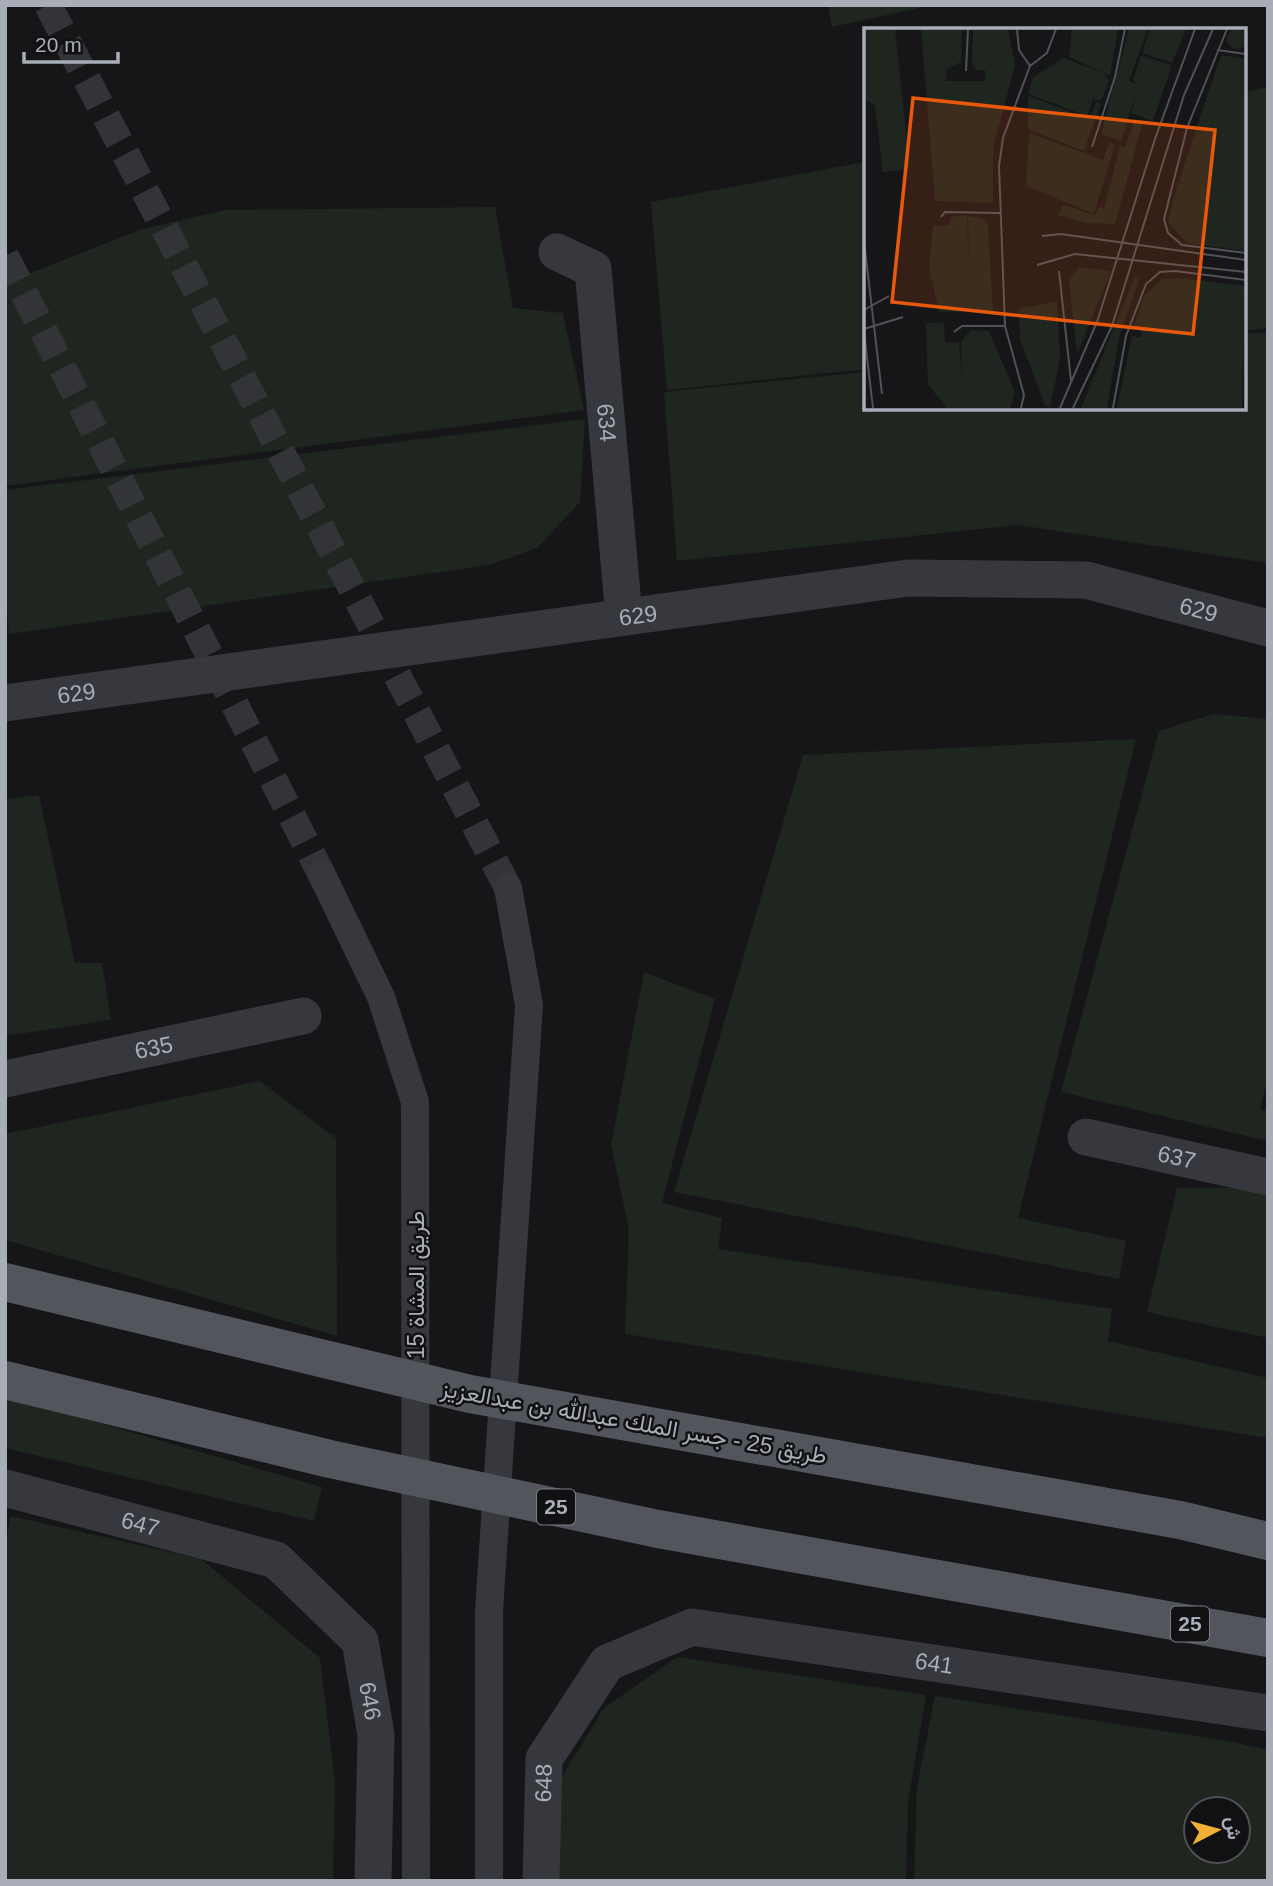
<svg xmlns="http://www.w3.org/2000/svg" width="1273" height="1886" font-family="Arial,Vazirmatn,sans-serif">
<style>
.green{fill:#1e261f;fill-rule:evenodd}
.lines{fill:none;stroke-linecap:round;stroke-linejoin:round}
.pedestrian-tunnel{stroke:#333438;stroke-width:28;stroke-dasharray:28 14;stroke-linecap:butt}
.pedestrian{stroke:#37383d;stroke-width:28}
.minor{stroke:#37383d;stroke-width:37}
.primary{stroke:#53555c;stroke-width:38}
.labels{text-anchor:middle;stroke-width:5;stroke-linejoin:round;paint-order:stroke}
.shield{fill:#111113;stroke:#7b7e86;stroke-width:2}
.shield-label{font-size:21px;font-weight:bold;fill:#a8adb8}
.street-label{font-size:23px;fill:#a8adb8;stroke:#111113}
.inset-road{fill:none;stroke:#505258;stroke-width:2}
.view{fill:#e8590c;fill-opacity:0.15;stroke:#e8590c;stroke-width:3.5}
.inset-edge{fill:none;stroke:#a8adb8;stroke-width:3.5}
</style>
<rect width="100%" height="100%" fill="#161618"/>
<g class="green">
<polygon points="828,5 933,5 832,27"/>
<polygon points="1268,87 1268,328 1243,331 1243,92"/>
<polygon points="865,162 865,369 667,390 651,202"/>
<polygon points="495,207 513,308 563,313 584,410 5,486 5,283 142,229 226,210"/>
<polygon points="1268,332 1268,563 1018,525 677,561 664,392 865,372 865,408 1243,408 1243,334"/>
<polygon points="585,419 580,502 537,548 489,565 9,634 5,591 5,490"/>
<polygon points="1213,714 1268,719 1268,1077 1260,1109 1268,1111 1268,1141 1061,1092 1159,731"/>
<polygon points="1136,739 1018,1218 1126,1241 1119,1279 674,1192 803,755"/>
<polygon points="39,795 75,963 102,963 111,1020 5,1036 5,799"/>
<polygon points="644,972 715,999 662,1203 722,1218 718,1249 1112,1309 1108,1341 1268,1378 1268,1438 625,1334 629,1229 611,1145"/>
<polygon points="260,1081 336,1138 337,1336 5,1240 5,1134"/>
<polygon points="1177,1188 1250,1188 1268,1193 1268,1338 1147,1312"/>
<polygon points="5,1396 322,1487 314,1521 5,1448"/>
<polygon points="11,1516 201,1559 320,1658 335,1782 333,1881 5,1881 5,1547"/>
<polygon points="677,1657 926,1695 908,1802 906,1881 551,1881 555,1788 604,1708"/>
<path d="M935,1696L1228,1741L1268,1750V1881H914L917,1787ZM1196,1809H1238V1851H1196Z"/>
</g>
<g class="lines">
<g class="pedestrian-tunnel">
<polyline points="48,5 508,888"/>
<polyline points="5,256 322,875"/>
</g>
<g class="pedestrian">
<polyline points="322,875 381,997 415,1102 416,1881"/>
<polyline points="489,1881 489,1611 529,1005 508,888"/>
</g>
<g class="minor">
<path id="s1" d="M557,252L593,269L624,617"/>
<path id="s2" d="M5,703L908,578L1086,580L1268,628"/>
<path id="s3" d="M5,1079L303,1016"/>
<path id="s4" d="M1086,1137L1268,1177"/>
<path id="s5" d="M5,1488L276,1560L360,1641L376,1735L373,1881"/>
<path id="s6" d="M541,1881L544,1759L607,1663L692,1627L1268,1713"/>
</g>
<g class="primary">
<polyline points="5,1282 470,1394 1180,1520 1268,1541"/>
<polyline points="5,1380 330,1459 658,1529 1268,1638"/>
</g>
</g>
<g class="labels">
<g class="shield">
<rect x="537" y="1489.5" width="38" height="35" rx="5"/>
<rect x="1171" y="1606.5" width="38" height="35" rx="5"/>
</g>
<g class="shield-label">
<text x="556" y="1514">25</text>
<text x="1190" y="1631">25</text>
</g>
<g class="street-label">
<text dy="8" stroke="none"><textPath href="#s1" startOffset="194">634</textPath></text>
<text dy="8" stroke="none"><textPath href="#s2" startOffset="1206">629</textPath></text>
<text dy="8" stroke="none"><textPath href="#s2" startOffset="639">629</textPath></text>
<text dy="8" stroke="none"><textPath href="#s2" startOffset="72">629</textPath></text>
<text dy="8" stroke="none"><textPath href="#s3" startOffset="152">635</textPath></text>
<text dy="8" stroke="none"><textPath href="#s4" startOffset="93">637</textPath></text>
<text transform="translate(416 1285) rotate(-90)" y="8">طريق المشاة 15</text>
<text transform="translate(634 1422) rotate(10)" y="8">طريق 25 - جسر الملك عبدالله بن عبدالعزيز</text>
<text dy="8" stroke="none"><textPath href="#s5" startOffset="140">647</textPath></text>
<text dy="8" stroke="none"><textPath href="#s6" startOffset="574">641</textPath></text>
<text dy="8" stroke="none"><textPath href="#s5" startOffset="458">646</textPath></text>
<text dy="8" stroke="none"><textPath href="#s6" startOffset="98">648</textPath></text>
</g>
</g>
<g transform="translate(864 28)">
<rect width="382" height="382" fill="#161618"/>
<path d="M363 11a10 10 0 1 1 20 0a10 10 0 1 1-20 0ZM0,1H31L46,141L19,144L11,78L0,70ZM57,1H98L97,34L83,41L82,53H122L121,42H111L108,34L109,1H144L151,37L129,120V175L71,173ZM208,1H254L246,48L205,29ZM265,1H284L265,53L274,56L269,52L277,28L308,37L289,93L267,85L275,56L257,113L237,106ZM286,1H322L308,35L278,25ZM357,27L381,31V223L323,215L304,194L314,154L328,158L315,153ZM200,30L239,45L245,52L237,73L229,71L223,88L164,66L169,49ZM164,68L226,91L232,74L237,76L220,123L164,101ZM271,91L279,94L251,196L221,195L194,187L199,176L231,188L235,179L240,180L256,118L261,119ZM165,105L239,132L245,115L251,117L230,186L162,158ZM103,187L105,243L104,188L118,190L124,197L129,283L75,284L65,241L69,198L85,197L87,189ZM215,239L247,243L213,327L205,251ZM271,248L276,249L255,310L243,380H217ZM318,250L381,258L378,380H253L268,308L276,310L278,304L270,298L280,268L298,251ZM193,273L196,331L186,379L181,377L156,312L155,281ZM80,294L81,315L95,314L98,352L97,313L107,302L125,303L151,364L146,380H83L64,357L62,295Z" fill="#1e261f"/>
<path class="inset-road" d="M153,1L155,22L166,38M363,1L323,100L300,191L304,205L318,217L382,225M353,22L382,26M102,43L104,1M228,119L251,49L261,1M77,189L81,184L137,185M178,208L197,206L382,232M0,213L18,366M173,237L211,226L382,244M195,243L207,353M0,282L25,268M0,301L39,289M0,304L9,380M90,304L98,298H141M157,380L160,367L141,298L135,138L139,110L166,38L183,25L192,1M196,380L233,294L291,111L331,1M209,380L248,298L320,67L349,1M249,380L262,308L282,256L296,244L311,243L382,252"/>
<path class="view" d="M49,70L351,102L329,306L28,274Z"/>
<rect width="382" height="382" class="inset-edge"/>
</g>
<rect width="1273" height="1886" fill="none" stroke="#a8adb8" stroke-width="14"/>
<g transform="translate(1217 1830) rotate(84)"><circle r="33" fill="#111113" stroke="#4d4f55" stroke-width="2"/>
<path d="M0-5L12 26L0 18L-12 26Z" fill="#f2b134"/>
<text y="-10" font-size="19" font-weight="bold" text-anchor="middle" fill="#a8adb8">ش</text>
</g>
<path d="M24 52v10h94v-10" fill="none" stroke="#a8adb8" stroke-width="3.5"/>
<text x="35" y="52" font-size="21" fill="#a8adb8" stroke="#111113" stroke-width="5" paint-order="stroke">20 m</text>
</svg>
